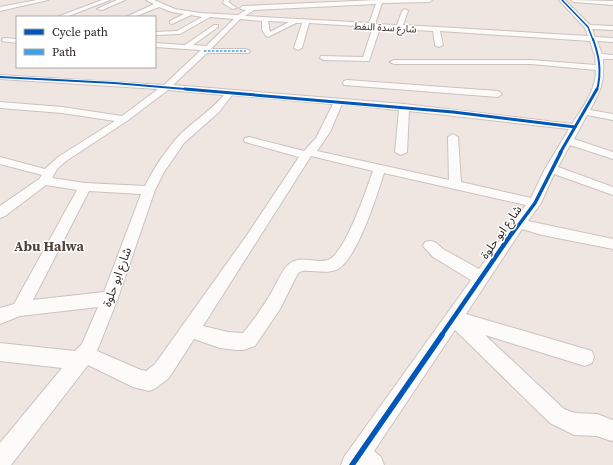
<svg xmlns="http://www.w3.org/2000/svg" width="613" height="465" font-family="'Source Serif 4','Noto Sans Arabic',serif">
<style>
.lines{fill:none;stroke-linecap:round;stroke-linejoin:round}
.street-casing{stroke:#cac2bf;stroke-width:2}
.street{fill:#fdfbfa;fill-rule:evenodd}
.quiet{stroke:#3ea2ea;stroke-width:1.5;stroke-dasharray:2.5 1.5;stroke-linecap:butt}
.cycleway-far5-casing{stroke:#fff;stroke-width:2.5}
.cycleway-far4-casing{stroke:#fff;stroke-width:3.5}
.cycleway-far3-casing{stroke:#fff;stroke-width:5}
.cycleway-far2-casing{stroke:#fff;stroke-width:5.5}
.cycleway-far1-casing{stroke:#fff;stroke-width:7}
.cycleway-casing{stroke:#fff;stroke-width:8}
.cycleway-far5{stroke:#0057b8;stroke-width:1.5}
.cycleway-far4{stroke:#0057b8;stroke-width:2}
.cycleway-far3{stroke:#0057b8;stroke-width:3}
.cycleway-far2{stroke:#0057b8;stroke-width:3.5}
.cycleway-far1{stroke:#0057b8;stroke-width:4.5}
.cycleway{stroke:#0057b8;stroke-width:5.5}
.labels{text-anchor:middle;stroke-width:3;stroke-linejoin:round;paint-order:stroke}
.far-street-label{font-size:10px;fill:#2c2522;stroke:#fff}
.street-label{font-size:12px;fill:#2c2522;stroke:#fff}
.quarter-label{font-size:14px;font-weight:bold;fill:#51433b;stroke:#fff}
</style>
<rect width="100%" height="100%" fill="#f0e6e1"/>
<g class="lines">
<g class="street-casing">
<g id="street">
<polygon points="37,0 48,0 0,11 0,7"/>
<polygon points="102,0 110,0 66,17 57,17"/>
<polygon points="117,0 125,0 102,10 97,9"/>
<path d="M146,0H154L175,9L200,13L238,15L246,10L241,9L240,8L243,6L378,0H432L429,2L382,3L375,24L397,25L402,11L405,9L408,11L403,25L588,36L585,28L559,0H565L590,25L613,26V30L592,29L595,37L613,38V42L597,41L602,54L613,55V59H603C604,83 602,88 590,110L613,114V120L587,115L574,139L613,152V159L570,145L558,167L613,187V195L554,174L541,203L528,221L613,239V249L542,235L522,229L466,314L592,351L594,357L592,363L585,366L485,335L564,409L575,413L597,414L613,420V440L611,441L597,436L574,435L550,423L455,330L374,451L381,457L384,465H341L344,457L471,280L433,257L423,246L425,242L430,241L435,242L443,249L479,269L526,205L384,173C377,195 357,261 336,270C325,274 313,270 302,271L298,273L280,309L255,346L243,350H236L220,348L194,339L169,378L156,388L149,391L133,387L88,365L11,465H0V443L62,368L0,361V343L75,351L82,344L98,307L20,316L0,324V308L14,304L77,190L46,185L5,216L0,218V206L39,179L42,175L0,164V157L45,169L58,157L115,121L62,113L0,108V102L62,107L122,116L158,89L0,79V75L164,85L201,50L155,47V43L185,45L214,25H218V27L193,45L206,46L234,19L210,17L180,34L157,35L155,34V32L177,31L202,17L191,15L172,24L170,23V21L184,14L172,12L159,7L134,17H126L154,4ZM376,4L369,23L245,16L254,10ZM240,19L262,21V30L266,36L268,37L296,23H302L294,48L298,50L302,48L309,23L373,27L363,57L321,56L320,58L324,60L369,61L380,28L433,31L435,45L439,47L443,45L440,31L590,41L595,56L596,65L531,60H394L390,62L394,64H531L596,70C596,90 583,107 572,124L404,104L173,85L207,53H249L250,51L246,49H211ZM268,21L289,22L270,32ZM168,90L224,95C209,113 190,123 176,139C164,153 153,170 145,186L85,183L52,178L57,169L66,161L127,121ZM232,95L333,104L316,138L304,151L249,137L245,138L244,140L245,142L299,157L247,235L155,364L146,371L141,370L97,351L118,298L155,190L164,172L184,143L219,112ZM342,104L399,110L395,152L401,155L407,152L409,111L569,129L545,169L531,198L461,182L458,137L453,134L448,137L449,180L317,151L330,132ZM311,156L373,171C367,188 345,254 328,260C315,264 301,254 289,264C281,270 274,290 268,298C261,310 252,322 243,333L228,332L203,326ZM89,191L141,194L104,292L33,300Z"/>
<polygon points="224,0 230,0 228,2 237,8 232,9 223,3"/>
<polygon points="571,0 613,1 613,5 574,2"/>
<polygon points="4,38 17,39 17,43 2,41 2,39"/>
<polygon points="347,80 498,91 502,94 498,97 344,85 343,83 344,81"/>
</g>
</g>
<use href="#street" class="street"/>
<polyline class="quiet" points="204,51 246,51"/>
<g class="cycleway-far5-casing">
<polyline id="cycleway-far5" points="562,0 588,27 593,40"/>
</g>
<g class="cycleway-far4-casing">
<g id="cycleway-far4">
<path d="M593,39C599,56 602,71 597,90"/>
<polyline points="0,77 114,83 197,90"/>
</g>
</g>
<g class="cycleway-far3-casing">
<g id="cycleway-far3">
<polyline points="185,89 453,112 575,127"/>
<polyline points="560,153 597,89"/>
</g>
</g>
<g class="cycleway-far2-casing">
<polyline id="cycleway-far2" points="512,234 535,203 561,152"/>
</g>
<g class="cycleway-far1-casing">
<polyline id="cycleway-far1" points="441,336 512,233"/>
</g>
<g class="cycleway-casing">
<polyline id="cycleway" points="352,465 442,335"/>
</g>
<use href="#cycleway-far5" class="cycleway-far5"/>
<use href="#cycleway-far4" class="cycleway-far4"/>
<use href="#cycleway-far3" class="cycleway-far3"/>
<use href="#cycleway-far2" class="cycleway-far2"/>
<use href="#cycleway-far1" class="cycleway-far1"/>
<use href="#cycleway" class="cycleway"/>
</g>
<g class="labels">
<g class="far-street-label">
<text transform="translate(385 27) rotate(3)" y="4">شارع سدة النفط</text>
</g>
<g class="street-label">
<text transform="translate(501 232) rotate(-55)" y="4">شارع ابو حلوة</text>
<text transform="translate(117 277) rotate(-70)" y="4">شارع ابو حلوة</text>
</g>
<g class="quarter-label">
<text x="49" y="251">Abu Halwa</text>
</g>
</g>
<rect x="16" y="16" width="140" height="52" fill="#ffffff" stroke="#aba8a7"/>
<rect x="24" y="29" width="20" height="6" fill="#0057b8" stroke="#aba8a7"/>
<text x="52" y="36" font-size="12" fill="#2c2522">Cycle path</text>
<rect x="24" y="49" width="20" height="6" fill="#3ea2ea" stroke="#aba8a7"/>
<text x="52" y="56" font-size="12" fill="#2c2522">Path</text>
</svg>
